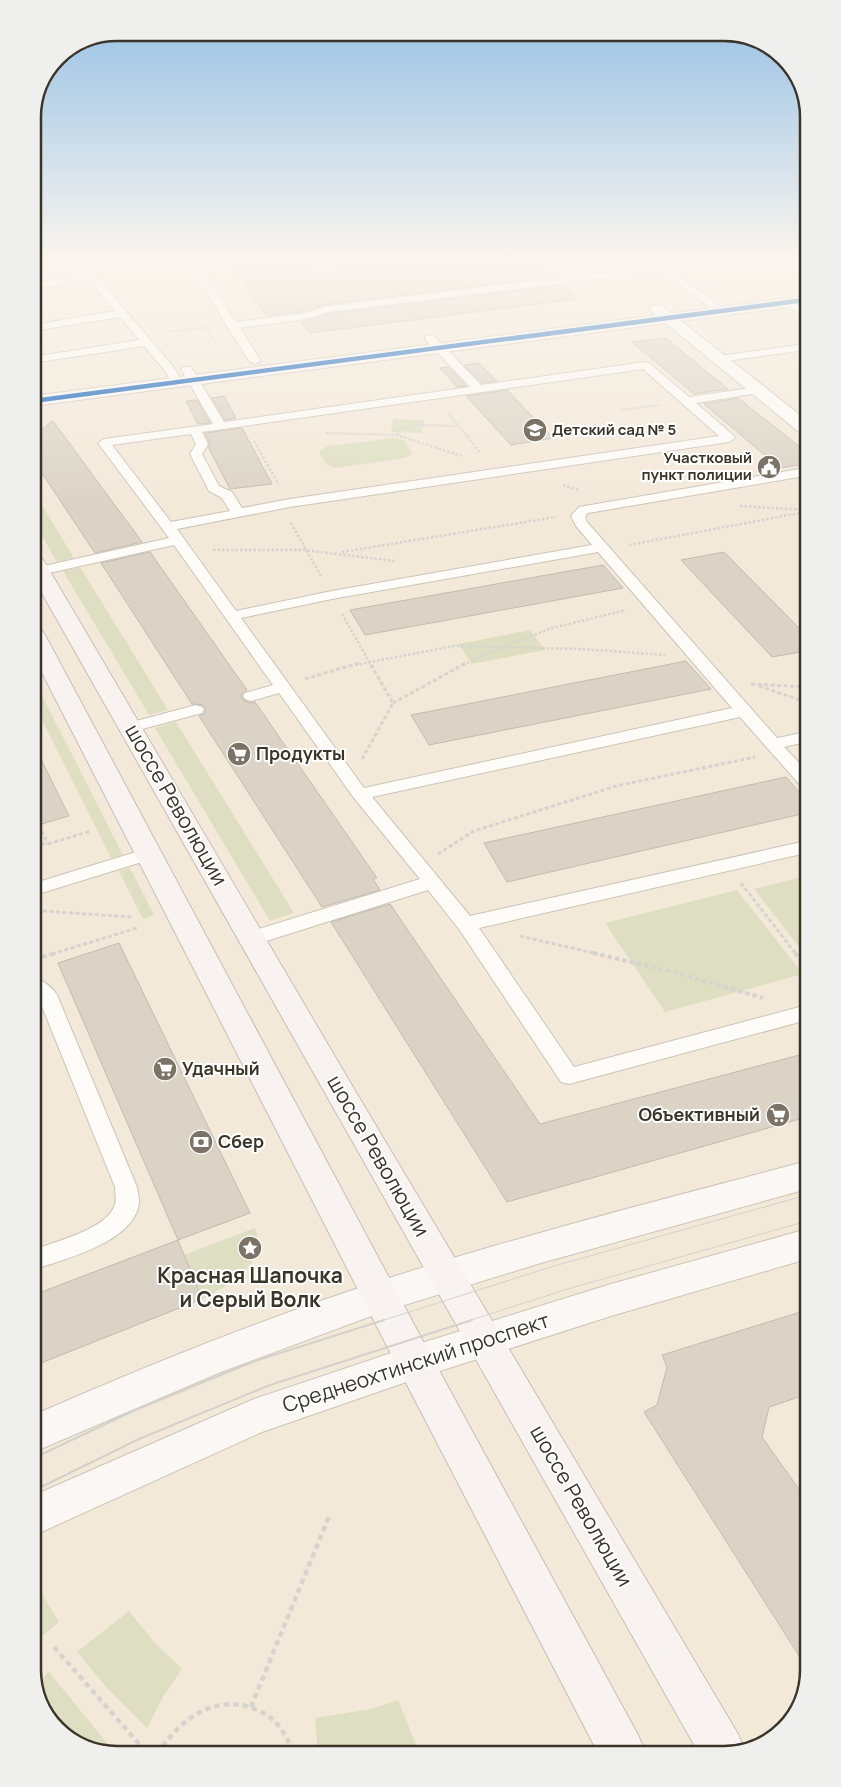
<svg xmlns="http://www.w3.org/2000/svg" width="841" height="1787" font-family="Manrope,sans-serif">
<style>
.green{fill:#dedfc2}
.building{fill:#dbd3c6;stroke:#c3bbaf}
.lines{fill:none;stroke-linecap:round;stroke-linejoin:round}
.lane-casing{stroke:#ccc4b8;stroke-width:2}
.street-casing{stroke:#ccc4b8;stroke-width:2}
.secondary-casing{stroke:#ccc4b8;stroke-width:2}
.primary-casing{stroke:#c9beb5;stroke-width:2}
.path-far4{stroke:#d7d4cf;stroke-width:2;stroke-dasharray:2 1;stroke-linecap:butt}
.path-far3{stroke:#d7d4cf;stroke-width:2.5;stroke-dasharray:2.5 2;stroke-linecap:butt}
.path-far2{stroke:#d7d4cf;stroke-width:3;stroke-dasharray:4 2.5;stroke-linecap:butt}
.path-far1{stroke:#d7d4cf;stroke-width:4;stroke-dasharray:4.5 3;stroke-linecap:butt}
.path{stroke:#d7d4cf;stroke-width:4.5;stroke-dasharray:5.5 4;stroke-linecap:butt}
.lane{fill:#fdfcf9;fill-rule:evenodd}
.street{fill:#fdfcf9;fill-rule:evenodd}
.secondary{fill:#fbf7f4;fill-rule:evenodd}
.primary{fill:#f8f3f0;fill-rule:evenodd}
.tram-far1{stroke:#d4d1cc;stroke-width:1}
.tram{stroke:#d4d1cc;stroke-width:2}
.cycleway-casing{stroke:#fff;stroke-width:6}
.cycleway{stroke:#0057b8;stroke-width:4.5}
.labels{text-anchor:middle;stroke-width:4;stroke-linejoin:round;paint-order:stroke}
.far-poi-label{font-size:15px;font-weight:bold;fill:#3b3428;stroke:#fff;text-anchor:start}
.poi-label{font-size:18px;font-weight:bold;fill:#3b3428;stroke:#fff;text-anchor:start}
.near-street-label{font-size:21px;fill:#3b3428;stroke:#fff}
.near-poi-label{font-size:21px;font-weight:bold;fill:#3b3428;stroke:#fff}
.rim{fill:none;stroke:#3b3428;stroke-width:2.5}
</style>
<rect width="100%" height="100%" fill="#f3e9d9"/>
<g class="green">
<polygon points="393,419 424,420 422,433 391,432"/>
<polygon points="394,438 404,440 413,454 405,458 336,468 327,465 319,453 320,450 328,446"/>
<polygon points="34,492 74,558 57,562 34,522"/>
<polygon points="80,567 168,710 149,715 63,571"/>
<polygon points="530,630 545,650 472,664 458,644"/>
<polygon points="34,680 123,855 111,858 34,704"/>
<polygon points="176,722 294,913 270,921 155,728"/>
<polygon points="130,868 154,915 143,919 119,871"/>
<polygon points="806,876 806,956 754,889"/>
<polygon points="737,890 803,974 665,1012 605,923"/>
<polygon points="255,1228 259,1243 252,1262 237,1280 202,1299 184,1255"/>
<polygon points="37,1586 59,1622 37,1640"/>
<polygon points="129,1611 154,1642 182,1669 163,1697 147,1728 107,1688 77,1652"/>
<polygon points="49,1672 116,1754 65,1737 37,1697 37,1682"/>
<polygon points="398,1700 419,1752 318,1753 315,1718 371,1709"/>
</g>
<g class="building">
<polygon points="225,257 255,257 260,264 302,259 313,273 450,257 531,257 552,277 328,304 305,311 267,316"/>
<polygon points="562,285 578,299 310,333 302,322 329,314"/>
<polygon points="666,338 690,358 728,389 694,394 632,342"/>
<polygon points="479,363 497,381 482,383 464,365"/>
<polygon points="448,367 466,386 457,387 440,368"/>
<polygon points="507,390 532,416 554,438 511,445 466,396"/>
<polygon points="224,396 236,418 225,420 212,398"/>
<polygon points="738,398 805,451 805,464 780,468 704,404"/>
<polygon points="197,400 210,423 198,424 186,401"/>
<polygon points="53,421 142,542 95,553 34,461 34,435"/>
<polygon points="242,428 272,484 230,489 208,447 210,443 205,433"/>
<polygon points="150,552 247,690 241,695 243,700 250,703 255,702 377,878 373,879 380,890 322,907 199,716 204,714 206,709 203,705 192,704 101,563"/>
<polygon points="724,552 805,634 806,651 772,657 681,560"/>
<polygon points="603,565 623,588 365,635 350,610"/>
<polygon points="686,661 711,689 429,745 411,715"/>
<polygon points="34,745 69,816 35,826 35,784"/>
<polygon points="786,777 806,800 806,813 507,882 484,843"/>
<polygon points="390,904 540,1124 807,1053 807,1117 507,1202 331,922"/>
<polygon points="119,943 250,1213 178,1240 58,963"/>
<polygon points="178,1240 202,1299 36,1365 36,1294"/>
<polygon points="807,1310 808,1394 769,1407 762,1437 808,1502 808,1670 644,1412 657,1405 667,1367 662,1355"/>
</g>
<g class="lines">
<g class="lane-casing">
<g id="lane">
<polygon points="70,257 80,257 175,369 182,382 180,384 172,384 166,372 144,346 33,363 33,357 139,340 120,317 33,331 33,325 115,311 89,280 33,289 33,283 85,275"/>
<polygon points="184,257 194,257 236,322 305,313 328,306 580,275 559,257 570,257 590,274 667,266 726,311 725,313 717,313 662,271 329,312 306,319 240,328 261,361 255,364 249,361"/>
<polygon points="333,257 308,263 303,260 307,257"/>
<polygon points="788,299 805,308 805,316 784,304 783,302"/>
<path d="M430,335L434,336L481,385L645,362L649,363L689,397L758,387L764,390L758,393L696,403L733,435L735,438L729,442L290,507L177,529L236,611L332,591L592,545L576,526L571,516L579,507L805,468V476L588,513L585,517L587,522L777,738L806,732V742L784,747L806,770V786L800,785L740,717L372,797L470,916L806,841V853L479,928L574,1067L807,1005V1020L569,1084L561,1082L459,929L428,890L260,943L253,945L246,943L243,938L246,933L420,879L354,798L279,693L251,701L245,699L243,696L245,693L273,685L174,545L40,575L34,572L35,568L169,538L98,443L104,439L213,424L181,369L183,367H191L224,422L470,387L426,340L425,338L426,336ZM643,369L719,436L290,499L242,508L232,492L219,486L202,454L208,444L202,432ZM191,434L196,444L190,454L209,491L222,498L230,511L171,522L112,445ZM598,552L732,708L364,788L241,618L332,599Z"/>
<polygon points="805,344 805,350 719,362 713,359 719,356"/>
<polygon points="196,705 202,707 204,710 202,713 131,732 125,730 123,727 125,724"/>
<polygon points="149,848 155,850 158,854 155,858 35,895 35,883"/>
<path d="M35,978C44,981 52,987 57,995L137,1187C138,1192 139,1198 139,1203C134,1242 67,1258 36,1269V1249C57,1241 105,1229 114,1207C117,1201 115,1193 115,1187L39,999L35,996Z"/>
</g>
</g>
<g class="street-casing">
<polygon id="street" points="657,304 662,306 805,419 805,433 799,432 652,312 649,309 652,306"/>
</g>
<g class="secondary-casing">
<g id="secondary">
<polygon points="805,296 805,305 33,406 33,396"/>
<path d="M807,1161V1189L541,1263L382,1312L221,1372L36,1451V1414C150,1364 265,1318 383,1280C522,1235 665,1199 807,1161Z"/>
<polygon points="807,1229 807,1259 611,1316 415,1379 262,1432 37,1534 37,1494 254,1399 415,1345 611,1284"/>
</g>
</g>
<g class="primary-casing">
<g id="primary">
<polygon points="34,555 41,557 44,561 344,1072 738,1734 745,1750 697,1750 34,579"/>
<polygon points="34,628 42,630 45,635 417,1330 638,1735 645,1751 597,1751 391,1354 34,657"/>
</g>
</g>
<g class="path-far4">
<polyline points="366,257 374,266"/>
<polyline points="415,257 419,261"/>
<polyline points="113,271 147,257"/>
<polyline points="205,328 216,343"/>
<polyline points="166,332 209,327"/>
<polyline points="621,410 659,405"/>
<polyline points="449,414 468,437"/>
<polyline points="326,433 397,435 404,437"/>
<polyline points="397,435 398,430 421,425 459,426"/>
</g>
<g class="path-far3">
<polyline points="400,436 462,456"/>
<polyline points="467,436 481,454"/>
<polyline points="254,441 279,485"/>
<polyline points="563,485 578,490"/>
<polyline points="740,506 805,510"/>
<polyline points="291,523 321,576"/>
<polyline points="629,545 805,512"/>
<polyline points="213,550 304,550 395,561"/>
<polyline points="342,552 556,517"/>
<polyline points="342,614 371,665"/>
<polyline points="505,646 552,628 626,610"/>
<polyline points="355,665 454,646 582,649 665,655"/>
<polyline points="463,665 499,648"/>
</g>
<g class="path-far2">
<polyline points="305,679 359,663"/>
<polyline points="751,684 806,687"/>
<polyline points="759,686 806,702"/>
<polyline points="393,703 466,663"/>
<polyline points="362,759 393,703 370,663"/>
<polyline points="39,825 48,844"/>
<polyline points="35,844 48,844 91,831"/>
<polyline points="438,854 474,831 616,786 755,757"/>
<polyline points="741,883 796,954"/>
<polyline points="43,911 132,917"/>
<polyline points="520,936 598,954"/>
<polyline points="52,954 137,928"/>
</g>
<g class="path-far1">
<polyline points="593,953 673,972 763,998"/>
<polyline points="795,953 806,967"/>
<polyline points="35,959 56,953"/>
</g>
<g class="path">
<polyline points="54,1647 148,1754"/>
<polyline points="251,1707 330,1514"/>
<polyline points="481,1752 483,1751"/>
<path d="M157,1754C177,1724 207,1697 246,1706C255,1709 264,1712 271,1718C282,1727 288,1741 295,1753"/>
</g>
<use href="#lane" class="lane"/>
<use href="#street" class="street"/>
<use href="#secondary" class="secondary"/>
<use href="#primary" class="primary"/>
<g class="tram-far1">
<polyline points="381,1321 554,1266 807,1195"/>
<polyline points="468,1321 571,1288 807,1221"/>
</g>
<g class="tram">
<polyline points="36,1457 133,1411 255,1361 384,1320"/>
<polyline points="37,1489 139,1439 270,1385 472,1320"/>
</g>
<g class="cycleway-casing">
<polyline id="cycleway" points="33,401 805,300"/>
</g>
<use href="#cycleway" class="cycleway"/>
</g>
<linearGradient id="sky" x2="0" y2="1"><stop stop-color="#95c0e5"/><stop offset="0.51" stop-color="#faf5ee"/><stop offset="1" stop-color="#faf5ee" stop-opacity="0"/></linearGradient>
<rect width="841" height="508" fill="url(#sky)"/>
<defs>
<g id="school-disc" transform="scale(1.25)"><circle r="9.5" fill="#7b7366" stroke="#fff"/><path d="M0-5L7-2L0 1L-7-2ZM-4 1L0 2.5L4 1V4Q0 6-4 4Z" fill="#fff"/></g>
<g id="civic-disc" transform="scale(1.25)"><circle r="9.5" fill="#7b7366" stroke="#fff"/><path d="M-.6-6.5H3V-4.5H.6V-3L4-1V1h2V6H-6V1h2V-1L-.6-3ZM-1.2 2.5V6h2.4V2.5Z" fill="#fff"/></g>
<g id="supermarket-disc" transform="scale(1.25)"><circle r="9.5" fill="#7b7366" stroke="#fff"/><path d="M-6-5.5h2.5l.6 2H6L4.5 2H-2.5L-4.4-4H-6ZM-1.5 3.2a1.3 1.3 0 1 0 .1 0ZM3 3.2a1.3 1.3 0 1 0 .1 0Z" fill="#fff"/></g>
<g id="bank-disc" transform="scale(1.25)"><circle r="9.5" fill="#7b7366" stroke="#fff"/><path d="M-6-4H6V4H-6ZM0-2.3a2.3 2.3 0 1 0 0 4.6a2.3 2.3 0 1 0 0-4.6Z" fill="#fff"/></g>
<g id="sight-disc" transform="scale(1.25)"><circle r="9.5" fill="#7b7366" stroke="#fff"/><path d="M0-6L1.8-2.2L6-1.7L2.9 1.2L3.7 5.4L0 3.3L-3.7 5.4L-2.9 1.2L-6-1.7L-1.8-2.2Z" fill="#fff"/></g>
</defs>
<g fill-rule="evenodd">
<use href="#school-disc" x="535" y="430"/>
<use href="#civic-disc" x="769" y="467"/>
<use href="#supermarket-disc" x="239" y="754"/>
<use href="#supermarket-disc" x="165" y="1069"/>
<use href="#supermarket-disc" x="778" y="1115"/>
<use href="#bank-disc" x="201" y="1142"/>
<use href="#sight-disc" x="250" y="1248"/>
</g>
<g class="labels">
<g class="far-poi-label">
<text x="552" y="435">Детский сад № 5</text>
<text x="752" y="463" text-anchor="end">Участковый<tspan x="752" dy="17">пункт полиции</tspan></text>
</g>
<g class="poi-label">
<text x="256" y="760">Продукты</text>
<text x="182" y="1075">Удачный</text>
<text x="760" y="1121" text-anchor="end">Объективный</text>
<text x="218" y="1148">Сбер</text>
</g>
<g class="near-street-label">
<text transform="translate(176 805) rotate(60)" y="7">шоссе Революции</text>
<text transform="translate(378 1156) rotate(60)" y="7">шоссе Революции</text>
<text transform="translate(416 1363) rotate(-18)" y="7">Среднеохтинский проспект</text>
<text transform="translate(581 1506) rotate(60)" y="7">шоссе Революции</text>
</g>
<g class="near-poi-label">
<text x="250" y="1283">Красная Шапочка<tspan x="250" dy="24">и Серый Волк</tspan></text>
</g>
</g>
<path d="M0 0H841V1787H0ZM117 41H724A76 76 0 0 1 800 117V1670A76 76 0 0 1 724 1746H117A76 76 0 0 1 41 1670V117A76 76 0 0 1 117 41Z" fill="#efefee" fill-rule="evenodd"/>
<path class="rim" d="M117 41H724A76 76 0 0 1 800 117V1670A76 76 0 0 1 724 1746H117A76 76 0 0 1 41 1670V117A76 76 0 0 1 117 41Z"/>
</svg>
